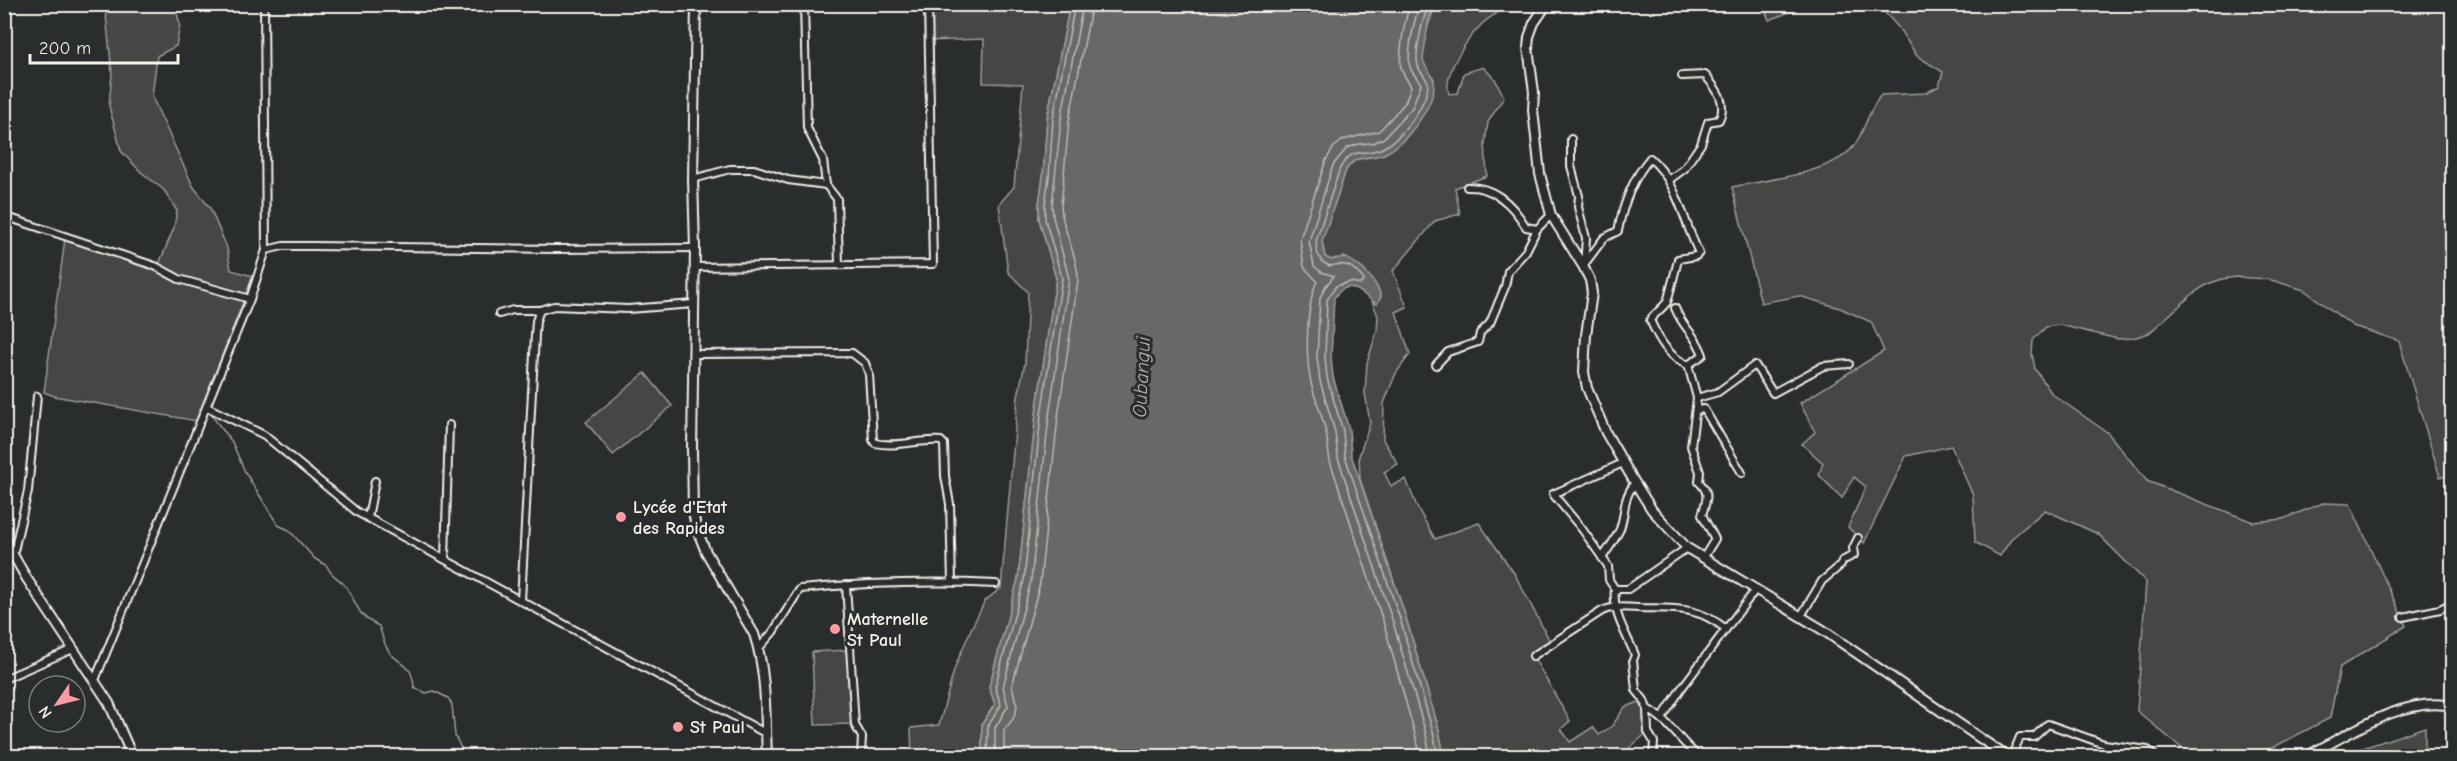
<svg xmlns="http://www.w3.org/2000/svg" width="2457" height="761" font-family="'Comic Neue',sans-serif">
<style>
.green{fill:#444645;stroke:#9c9c96;stroke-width:1.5}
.water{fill:#676866;stroke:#9f9f9a;stroke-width:1.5}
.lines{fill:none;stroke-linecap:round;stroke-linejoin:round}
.shore{stroke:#bcbab4;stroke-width:1.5}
.stream{stroke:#9f9f9a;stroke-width:1.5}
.minor-casing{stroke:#f4f1e8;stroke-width:10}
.major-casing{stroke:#f4f1e8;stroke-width:12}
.minor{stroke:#2a2d2e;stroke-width:6}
.major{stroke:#2a2d2e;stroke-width:8}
.poi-dot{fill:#ff9aa2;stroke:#2a2d2e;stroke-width:2}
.labels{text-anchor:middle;stroke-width:6;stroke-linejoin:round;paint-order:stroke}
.poi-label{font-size:18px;font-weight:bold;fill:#f4f1e8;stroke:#2a2d2e;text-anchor:start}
.water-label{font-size:20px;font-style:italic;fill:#b5b3ae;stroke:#2a2d2e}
</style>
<rect width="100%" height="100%" fill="#2a2d2e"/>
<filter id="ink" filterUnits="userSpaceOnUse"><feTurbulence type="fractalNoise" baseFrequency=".0167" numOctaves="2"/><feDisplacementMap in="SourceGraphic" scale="12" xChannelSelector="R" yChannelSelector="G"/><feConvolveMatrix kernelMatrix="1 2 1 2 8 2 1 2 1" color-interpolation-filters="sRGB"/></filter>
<g filter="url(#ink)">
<g class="green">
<polygon points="105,5 175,5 180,25 176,46 157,56 152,97 193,186 210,208 227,248 231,270 253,276 197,421 54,396 44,392 65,239 156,271 174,228 177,211 164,190 141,172 121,151 109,106 112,73"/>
<polygon points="925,5 1070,5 1047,118 1043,177 1039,204 1039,219 1056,278 1036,414 1018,579 989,687 995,704 982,724 982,756 912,756 911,728 939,725 955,667 971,629 985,601 1001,588 1018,396 1025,363 1028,292 1008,272 999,204 1014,187 1023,84 983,83 984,39 926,41"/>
<path d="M1437,5H1508C1500,12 1489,17 1482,24C1468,38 1442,74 1449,94L1458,93L1464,73L1483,67L1495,79L1504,97L1488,122L1485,144L1487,176L1455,188L1460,214L1435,221L1393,271L1407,307L1396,312L1410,354L1396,373L1384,403L1383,440L1398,464L1384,472L1391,486L1406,479L1417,507L1435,539L1479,523L1514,573L1552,645L1533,656L1570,721L1561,729L1570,742L1593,727L1599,735L1612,726L1625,707L1644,700L1648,732L1628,749L1633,756H1444L1439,730L1406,618L1360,479L1359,456L1370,423L1365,393L1367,363L1377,331L1378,316L1372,301L1374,303L1381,296C1375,274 1354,267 1336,258L1331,260L1325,257L1322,241L1346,170C1357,154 1362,161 1378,155C1414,143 1423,111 1434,79C1431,74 1424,68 1423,62C1421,48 1429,17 1437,5Z"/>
<polygon points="1808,5 1769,20 1763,5 1808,4"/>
<path d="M1878,5H2452V475L2440,477L2399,341L2353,326L2304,290L2268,279L2236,277L2222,279L2208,284L2195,292L2149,333L2133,338L2118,339L2060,325L2046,327L2033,340L2032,354L2035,369L2052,394L2108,433L2147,481L2253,522L2283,519L2323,503L2350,504L2406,626L2340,667L2330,718L2270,749L2234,756H2191L2137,711L2146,582L2098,534L2045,510L2012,538L2000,556L1975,542L1973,495L1951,446L1906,456L1864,543L1848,527L1866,487L1854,477L1842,498L1819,475L1823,463L1802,444L1815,432L1800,403L1884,351L1871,322L1840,308L1799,296L1761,303L1732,187C1765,180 1831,174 1853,147C1864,134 1867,112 1881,95L1926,93L1939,86L1943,72L1917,56L1898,27Z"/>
<polygon points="645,373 672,406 613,455 586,422"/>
<polygon points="848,650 851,724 815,725 812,652"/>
<polygon points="2425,727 2425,749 2404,749 2388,756 2352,756 2354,751"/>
</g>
<g class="water">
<path d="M1070,5H1437L1429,17L1423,59C1424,68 1434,73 1434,83C1435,106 1406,143 1386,153C1369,161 1358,151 1346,170L1322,241L1325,257L1331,260L1344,257C1360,264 1377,280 1381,297L1377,304C1362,295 1350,275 1334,298L1331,358L1333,377L1349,429L1351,454L1406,618L1439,730L1444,756H982V724L995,704L989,687L1018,579L1036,414L1056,278L1039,219V204L1043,177L1047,118Z"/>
<polygon points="2412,748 2425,749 2430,756 2388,756"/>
</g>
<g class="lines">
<g class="shore">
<path d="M1411,4C1404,18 1399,53 1401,68C1403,75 1407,80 1411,86L1405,103L1379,131L1343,140L1334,147L1326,160L1300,239L1304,267L1317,281C1306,306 1305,356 1311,383C1315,400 1323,416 1326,433C1328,442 1328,452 1330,461L1384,624L1421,756"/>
<path d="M1421,4C1414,16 1407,54 1410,67C1412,74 1418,78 1421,84L1412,108L1384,138L1373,143L1359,144L1347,148L1333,165L1309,241L1314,266L1321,272L1334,276L1325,287L1320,298L1317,357L1320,381L1335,432L1338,458L1393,622L1426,734L1430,756"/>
<path d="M1430,4C1423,16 1414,53 1418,66C1419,71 1425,76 1428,82C1428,104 1401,141 1380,149C1361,156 1353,146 1340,168L1316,241L1317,252L1322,262L1330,266C1347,262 1353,266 1364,280L1361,284L1350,282L1336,286L1327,300L1325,357L1327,378L1343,431L1345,456L1400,619L1433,732L1438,756"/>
<polyline points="987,756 988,726 1001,705 995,687 1024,580 1041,415 1062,278 1045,219 1045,204 1049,177 1053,119 1075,4"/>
<polyline points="995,756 995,728 1008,706 1003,687 1031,581 1049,416 1069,279 1053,217 1052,205 1061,120 1083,4"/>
<path d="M1004,756V730L1013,719L1017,707L1012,686L1040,583L1058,417L1078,280C1078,255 1062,231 1061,206L1069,121L1092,4"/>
</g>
<path class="stream" d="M212,416L232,442L245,472L278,525L289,530L315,559L327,566C331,577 340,578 346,587C358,604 356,616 379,626C382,634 384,646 390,653C403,667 412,664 414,687L426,693L434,691L448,698L452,705L455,736L465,756"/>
<g class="minor-casing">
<g id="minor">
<polyline points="804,4 807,128 823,160 826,185 837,199 839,264"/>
<polyline points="1571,139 1571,166 1579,196 1578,207 1586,238 1584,265"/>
<polyline points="693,179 730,169 754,169 788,180 826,185"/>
<path d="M1669,180L1684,169L1701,144L1708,122L1719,120C1728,102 1716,88 1705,75L1682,76"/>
<path d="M1467,187C1495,186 1513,205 1526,227L1537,229"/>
<polyline points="4,216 155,266 179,279 250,299"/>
<polyline points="266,250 283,246 312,246 555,249 695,248"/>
<path d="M1583,266L1604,238L1618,231C1623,205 1633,178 1650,158C1678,182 1683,221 1699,253L1696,256L1678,259C1678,261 1668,299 1667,302C1662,309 1654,314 1650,320C1658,338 1669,358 1688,365"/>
<polyline points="695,267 933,264 928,4"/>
<path d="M1675,308C1683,329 1696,334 1703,355L1688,365L1697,398L1691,446L1700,472L1699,482C1711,493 1706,501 1702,515L1715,539L1704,557"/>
<polyline points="499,314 513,310 540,310 554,306 628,309 694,304"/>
<path d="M694,354L852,353L865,363L869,374L873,440L875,443C896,448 919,439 941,441L944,444L945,476L950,504L952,582"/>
<polyline points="1436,365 1448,352 1478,342 1480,333 1490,323 1505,287 1508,271 1526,251 1537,229 1551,215"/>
<polyline points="1697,398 1718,392 1755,365 1773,393 1823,366 1849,364"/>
<polyline points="207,407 264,435 357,512 765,733"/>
<polyline points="1696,410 1704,409 1742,473"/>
<path d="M1623,463L1553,494L1582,529L1608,566L1609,580L1615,589C1612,613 1626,633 1635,655L1633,660L1636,690L1644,700L1647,709L1648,732L1654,742L1653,756"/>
<polyline points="368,518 375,481"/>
<polyline points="13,555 28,491 37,396"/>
<path d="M1602,558C1609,548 1615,540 1620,529C1626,512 1622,499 1635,483"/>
<polyline points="445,559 449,425"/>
<polyline points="846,585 855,725 862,737 861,756"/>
<polyline points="1615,589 1628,589 1687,548"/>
<polyline points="521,601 535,335 536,321 540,310"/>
<polyline points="1801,616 1822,581 1841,565 1842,561 1854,555 1853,548 1858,538"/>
<polyline points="2403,617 2440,609 2452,603"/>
<path d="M759,648L773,632L800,589C865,583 931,581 996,584"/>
<path d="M1533,656L1602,611C1615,605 1625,608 1638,608C1674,609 1696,605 1726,629"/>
<polyline points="4,679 73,649"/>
<polyline points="95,680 250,299 266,250 264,4"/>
<path d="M1647,709C1668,719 1680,742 1698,756"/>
<polyline points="1662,718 1681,689 1756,589"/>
<polyline points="1838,756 1839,752"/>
<polyline points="2012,756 2020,737 2034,737 2048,724 2104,744 2148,750 2155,756"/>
</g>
</g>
<g class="major-casing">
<g id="major">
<path d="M696,4L693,179L695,248L692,449L693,512L696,527L706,552L754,634C767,673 765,716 767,756"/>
<polyline points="1547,4 1534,23 1529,37 1528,48 1534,92 1533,110 1540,174 1551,215 1583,266 1590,280 1592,293 1586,335 1584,372 1587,388 1606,433 1635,483 1652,510 1687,548 1823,630 2006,756"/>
<polyline points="4,539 27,579 109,703 132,756"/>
<path d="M2307,756C2348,735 2404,695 2452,706"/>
</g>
</g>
<use href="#minor" class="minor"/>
<use href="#major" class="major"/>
</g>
</g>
<g class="poi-dot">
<circle cx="621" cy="517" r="6"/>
<circle cx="835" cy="629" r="6"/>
<circle cx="678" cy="727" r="6"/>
</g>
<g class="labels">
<g class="poi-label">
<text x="633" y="513">Lycée d'Etat<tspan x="633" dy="21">des Rapides</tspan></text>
<text x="847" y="625">Maternelle<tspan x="847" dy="21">St Paul</tspan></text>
<text x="690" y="733">St Paul</text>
</g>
<g class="water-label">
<text transform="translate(1141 377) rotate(-87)" y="7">Oubangui</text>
</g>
</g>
<rect width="2457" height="761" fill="none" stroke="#2a2d2e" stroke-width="24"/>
<rect x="12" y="12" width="2433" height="737" fill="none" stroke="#f4f1e8" stroke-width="2" filter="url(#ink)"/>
<g transform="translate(57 704) rotate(235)"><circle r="28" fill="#2a2d2e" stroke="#7b7b78" stroke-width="1.5"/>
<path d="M0-4.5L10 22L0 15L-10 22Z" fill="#ff9aa2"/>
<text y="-9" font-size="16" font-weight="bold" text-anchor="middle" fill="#f4f1e8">N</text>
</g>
<path d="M30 54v9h148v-9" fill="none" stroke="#f4f1e8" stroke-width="3"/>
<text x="39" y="54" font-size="18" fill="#f4f1e8" stroke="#2a2d2e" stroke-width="4.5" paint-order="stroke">200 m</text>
</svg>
